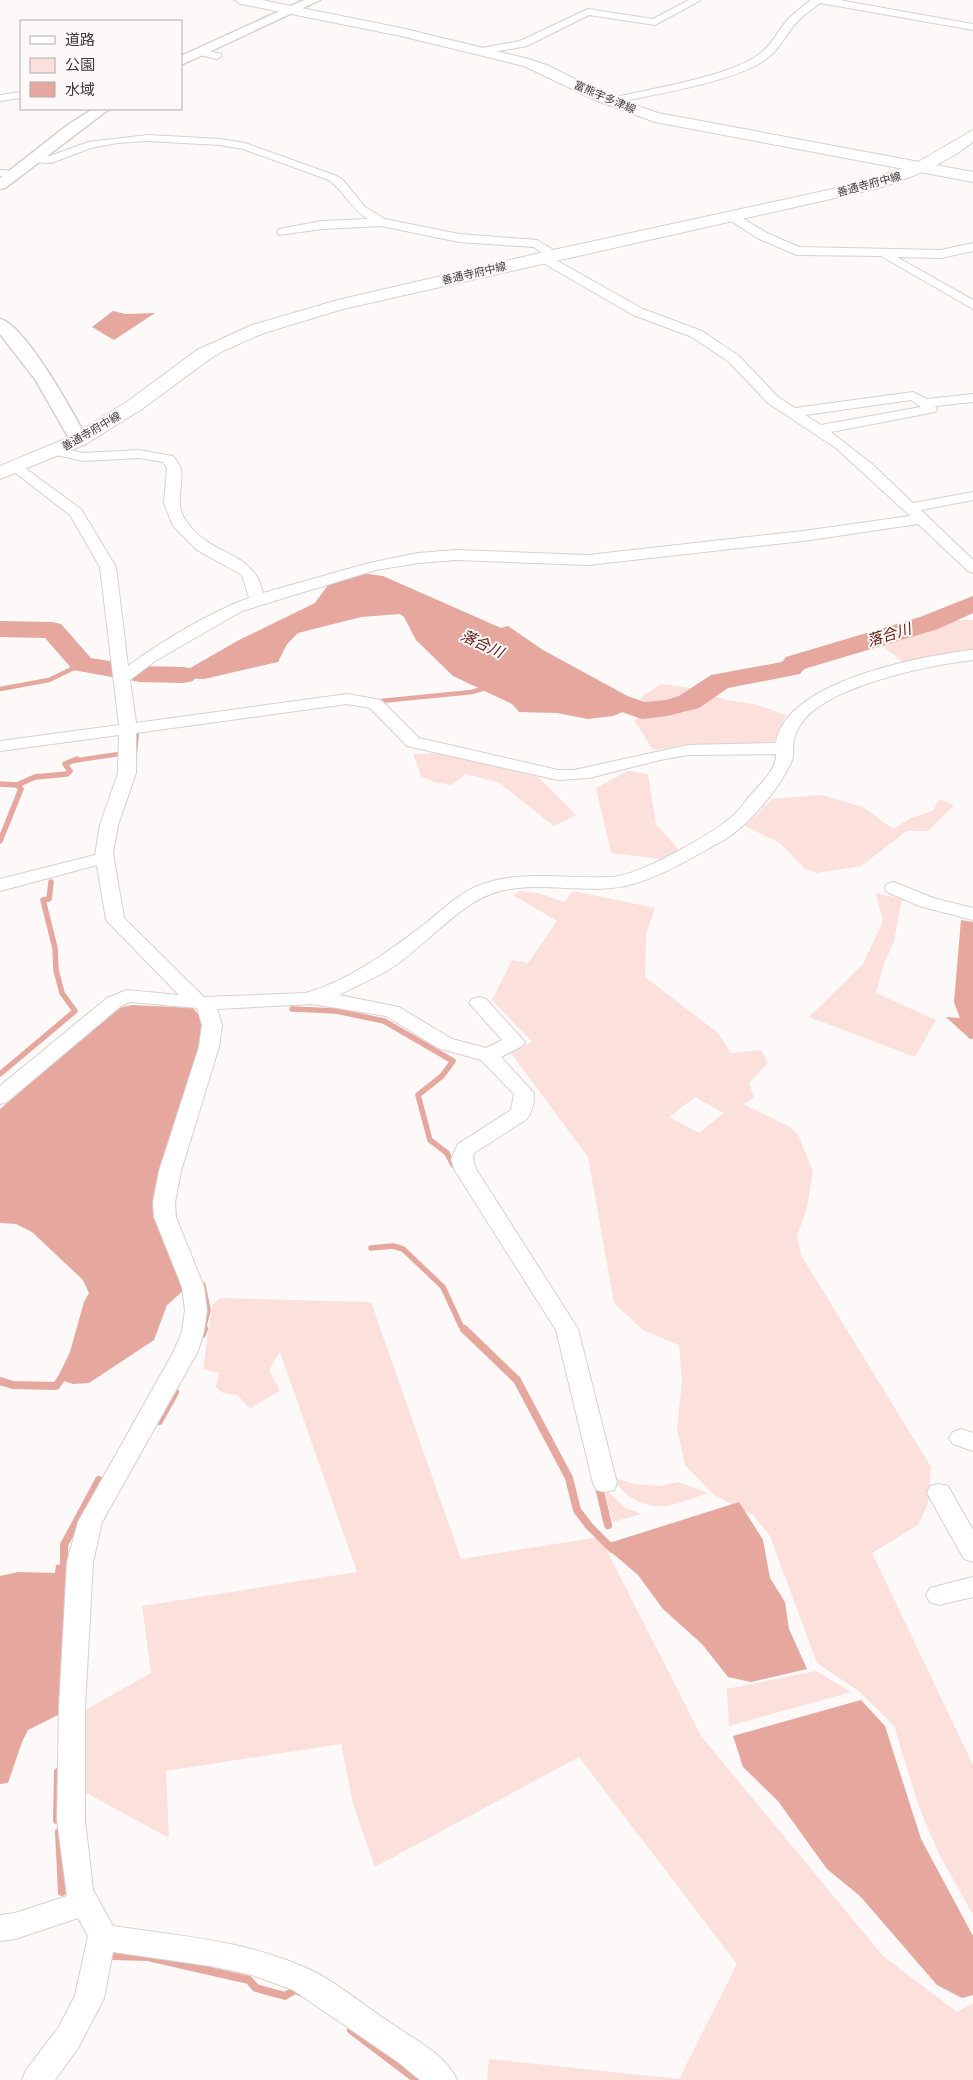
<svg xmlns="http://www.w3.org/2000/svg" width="973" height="2080" font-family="'Open Sans','Noto Sans JP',sans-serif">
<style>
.green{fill:#fbe0db;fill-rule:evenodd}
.water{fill:#e5a79e}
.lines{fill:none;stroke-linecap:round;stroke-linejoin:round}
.stream-far2{stroke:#e5a79e;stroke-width:4.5}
.stream-far1{stroke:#e5a79e;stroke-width:5.5}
.stream{stroke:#e5a79e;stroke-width:8}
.river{fill:#e5a79e;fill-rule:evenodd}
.minor-casing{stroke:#d5d1d0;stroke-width:2}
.tertiary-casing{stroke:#d5d1d0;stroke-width:3}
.secondary-casing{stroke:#d5d1d0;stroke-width:2}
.primary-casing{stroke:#d5d1d0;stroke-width:2}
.minor{fill:#fff;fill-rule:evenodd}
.tertiary{fill:#fff;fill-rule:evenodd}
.secondary{fill:#fff;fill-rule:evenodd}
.primary{fill:#fff;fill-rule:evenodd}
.labels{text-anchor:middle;stroke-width:4;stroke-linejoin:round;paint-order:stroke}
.far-street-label{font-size:11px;fill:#3d3b3b;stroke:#fdf9f8}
.water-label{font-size:15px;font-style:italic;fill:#5c150f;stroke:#fdf9f8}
</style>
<rect width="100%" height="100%" fill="#fdf9f8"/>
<g class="green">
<polygon points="950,620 973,620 973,649 903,662 878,642"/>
<polygon points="661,684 691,688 726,700 754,704 786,715 773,745 688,745 653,750 634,720 643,715 647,703 640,698"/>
<polygon points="449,753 537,776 576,815 554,826 498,782 465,774 452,785 433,782 421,776 413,754"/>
<polygon points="628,771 648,774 656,824 679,850 662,859 611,853 596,788"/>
<polygon points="821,795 863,807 893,829 911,818 933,811 939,799 954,805 928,831 907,831 861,866 816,873 805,869 780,843 745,826 773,799"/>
<path d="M519,891L539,893L564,902L573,891L655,908L646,934L645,977L718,1033L731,1053L761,1050L768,1063L749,1083L754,1098L743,1104L790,1127L798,1135L813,1171L807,1208L797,1236L801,1255L931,1467L928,1504L918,1525L872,1553L973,1765V1915L939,1854L919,1807L894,1726L860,1692L817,1663L770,1536L753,1515L714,1495L685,1465L677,1428L682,1382L679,1345L643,1330L614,1303L588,1157L510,1052L532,1042L492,1000L512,960L528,963L557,921L513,895ZM695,1097L724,1113L699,1133L669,1117Z"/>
<polygon points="876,893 902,899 894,941 883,966 876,993 936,1020 915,1057 809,1017 863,964 883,921"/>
<polygon points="221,1298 371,1302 461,1559 600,1537 701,1736 883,1956 957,2012 973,2003 973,2080 487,2080 489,2059 679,2079 737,1964 579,1757 375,1867 353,1804 341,1744 166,1771 169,1838 70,1784 66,1721 151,1673 142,1606 357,1572 280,1352 269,1370 280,1391 250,1408 237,1395 223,1393 216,1387 219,1373 203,1369 212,1305"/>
<path d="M614,1478L635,1484L660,1486L678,1482L708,1493C695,1497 680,1504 666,1506C646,1508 622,1497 614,1478Z"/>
<polygon points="607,1490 624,1507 641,1514 613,1522 604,1492"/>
<polygon points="816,1671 851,1692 729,1726 727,1689"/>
</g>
<g class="water">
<polygon points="113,311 126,314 155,313 114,340 92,327"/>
<polygon points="360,573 383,576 501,628 508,626 543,650 644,705 642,711 625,711 613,716 588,719 557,713 519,712 512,704 453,676 416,640 404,617 400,614 361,617 298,633 287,644 278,662 204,679 137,676 147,667 176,672 185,671 239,640 315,603 331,581"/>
<polygon points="961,920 973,922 973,1039 970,1039 946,1017 960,1018 954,1002"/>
<polygon points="132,1005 193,1008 201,1018 202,1041 162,1172 184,1290 167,1305 154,1340 89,1383 73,1384 57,1379 70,1352 84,1302 89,1293 83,1280 32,1232 16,1224 0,1223 0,1109 111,1014 118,1008"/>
<polygon points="739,1502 763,1540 770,1578 785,1602 789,1629 807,1669 751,1682 728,1677 702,1644 663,1609 638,1575 603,1545"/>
<polygon points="70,1564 64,1712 28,1730 22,1742 8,1783 0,1784 0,1576 18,1572 55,1573 56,1565"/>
<polygon points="861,1700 885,1726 921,1839 973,1936 973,1995 962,1998 937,1985 860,1896 827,1869 778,1801 743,1767 733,1736"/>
</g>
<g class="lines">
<g class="stream-far2">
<polyline points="0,689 49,680 82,664"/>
<polyline points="381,701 472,692 485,688"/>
<polyline points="135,753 137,731 143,730"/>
<polyline points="72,761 119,754"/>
</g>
<g class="stream-far1">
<polyline points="0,784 17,785 21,789 0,841"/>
<polyline points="17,785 35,777 67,774 70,771 65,764 77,759"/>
<polyline points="292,1009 336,1011 384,1021 453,1061 442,1076 418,1095 430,1140 447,1153 453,1165"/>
<polyline points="0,1074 75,1011 62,993 56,970 55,948 43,900 49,899 51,882"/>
<polyline points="371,1248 393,1246 403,1249 443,1287 461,1326 465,1330"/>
<polyline points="203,1285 208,1310 203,1330"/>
</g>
<g class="stream">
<polyline points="464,1329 517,1380 569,1478 577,1510 589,1526 612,1549"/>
<polyline points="202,1334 204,1329"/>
<polyline points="0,1381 13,1385 56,1386 64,1375"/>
<polyline points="159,1421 175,1392"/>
<polyline points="598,1483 608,1525"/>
<polyline points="64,1571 64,1545 99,1480"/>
<polyline points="57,1820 58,1772"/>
<polyline points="59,1832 62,1892"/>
<polyline points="114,1956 148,1957 249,1980 256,1988 285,1996 296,1989 300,1992"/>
<polyline points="351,2030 417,2080"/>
</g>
<g class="river">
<polygon points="973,596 973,613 938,629 804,669 800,674 728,688 699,708 667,716 642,719 590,701 586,695 590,689 600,687 645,702 666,700 679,696 711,675 782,662 786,657 920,617"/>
<polygon points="0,621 52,622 61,624 91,658 140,666 184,667 193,669 197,675 193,681 184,683 140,682 73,670 45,638 0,637"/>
</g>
<g class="minor-casing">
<g id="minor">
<polygon points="689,0 701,0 655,25 589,15 527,46 482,54 477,51 482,48 520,41 588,9 653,19"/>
<path d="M811,0H839L973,24V30L820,3C813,9 803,15 797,22C785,35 780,50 765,60C731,83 653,94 611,104L606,101L607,99C648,89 725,78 758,55C773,45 778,29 790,17C796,11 804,6 811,0Z"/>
<polygon points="200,49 221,54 222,56 217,59 196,54 196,50"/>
<polygon points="21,92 21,98 0,101 0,95"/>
<path d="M148,135L220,139L245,143L337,176L343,180L365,207L385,219L459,234L537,240L557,252L559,255L554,259L643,309L702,331L739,356L778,397L795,408L913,392L927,399L973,394V402L935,406L937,409L935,412L930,413L831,432L872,464L913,503L973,492V500L921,510L973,560V573L968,571L918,524L803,541L588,565L456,560L418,563L376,570L242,611L155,661L130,680L136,723L347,694L381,700L419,738L558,770H574L688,745L776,743C785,681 921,656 973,650V660C929,665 826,686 801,724C796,731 793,740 793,749C793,753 794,756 792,760C781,787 749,825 724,840C691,858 649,885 612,888C573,892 529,880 491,894C457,906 422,949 390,969C374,979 355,986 339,995L399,1007L452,1039L486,1048L502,1040L469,1003L472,999L479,997L486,999L525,1042L522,1046L501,1057L534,1093C534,1103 533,1110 527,1119L474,1153L473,1159L476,1169L578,1329L617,1483L614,1490L605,1492L596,1490L593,1483L556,1330L454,1169L451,1159L458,1144L511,1110L514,1094L481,1060L438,1048L386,1016L312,1004L217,1009L222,1025L219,1047L181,1171L175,1202L176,1217L204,1287L207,1310L204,1331L198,1351L102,1522L93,1562L85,1707V1820L93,1890L113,1926C180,1936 251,1941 313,1971C340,1985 369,2009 395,2026C416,2040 447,2056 457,2080H420L398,2062L293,1990L252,1975L210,1966L113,1952L104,1998L99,2008L78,2048L55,2080H22L26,2070L58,2028L75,1996L88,1936L78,1918L15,1939L0,1941V1915L15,1913L67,1896L57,1820L59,1707L67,1562L78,1522L174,1351L182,1331L185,1310L182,1287L154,1217L153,1202L159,1171L199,1047L202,1025L197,1008L130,1002L121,1006L7,1102L0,1104V1086L107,998L127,990L179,995L106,920L97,865L0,891V879L95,855L100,825L118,773L119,735L0,751V741L119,725L100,567L70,515L9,468L11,465H21L81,509L116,567L128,666C162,641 210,612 249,598L242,575L197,550L173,526L164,503L167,468L163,462L139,458L83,461L52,454L50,451L52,448L57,447L83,453L139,450L173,456C176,460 180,465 181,469C184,490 172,505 189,525C214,557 254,551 263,593L369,563L418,553L456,550L588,555L803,531L910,516L836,448L768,403L729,362L692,337L633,315L538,260L536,257L538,254L542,253L534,247L459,242L381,226L322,229L279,235L277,232L279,229L322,221L368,219C351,209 344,191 329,180L243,149L220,145L148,141L117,143L91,148L51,163L34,162L28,159L34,156H50L88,142ZM911,400L921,407L821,425L805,415ZM347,704L370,708L407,746L558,780L589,778L660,760L688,755L776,754C777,770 758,786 748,798C744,803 739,810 734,815C712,834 638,877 610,877C567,879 515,869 475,887C456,896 442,910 426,923C389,951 352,979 306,993L204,997L124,918L113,853L118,825L136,773V733Z"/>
<polygon points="0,170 17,171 23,174 17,177 0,176"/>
<polygon points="732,212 767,233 799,247 941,250 973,243 973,251 941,258 897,257 973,300 973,309 881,256 797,255 759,239 728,219 726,216 728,213"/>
<polygon points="894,882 933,898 973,908 973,920 919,906 887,892 885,888 887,884"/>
<polygon points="961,1429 973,1433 973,1451 953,1444 949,1438 953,1432"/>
<polygon points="939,1484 948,1486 973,1530 973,1562 964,1559 927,1493 930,1486"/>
<polygon points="973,1577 973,1597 939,1605 930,1602 926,1595 930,1588"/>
</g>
</g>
<g class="tertiary-casing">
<g id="tertiary">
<polygon points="304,0 320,0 181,65 181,56"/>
<polygon points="93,109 109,109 5,188 0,189 0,178 69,124"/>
<path d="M0,319C26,325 74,415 88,440L85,444H73L70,440L35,379L0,334Z"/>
</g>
</g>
<g class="secondary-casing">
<polygon id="secondary" points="234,0 262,0 401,28 529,59 549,66 607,95 658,113 973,172 973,182 655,122 597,101 524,66 401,36 241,4"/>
</g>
<g class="primary-casing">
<path id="primary" d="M973,130V142C943,165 910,179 875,189L343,309L264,333L225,350L211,358L142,409L86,444L0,479V466L72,436L128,401L197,350L252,325L338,300L553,250L865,182L918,162Z"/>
</g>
<use href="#minor" class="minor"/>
<use href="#tertiary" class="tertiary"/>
<use href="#secondary" class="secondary"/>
<use href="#primary" class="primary"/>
</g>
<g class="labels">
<g class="far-street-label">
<text transform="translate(605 97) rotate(23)" y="4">富熊宇多津線</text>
<text transform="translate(869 184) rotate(-15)" y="4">善通寺府中線</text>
<text transform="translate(474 273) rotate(-13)" y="4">善通寺府中線</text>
<text transform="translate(91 431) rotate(-30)" y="4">善通寺府中線</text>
</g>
<g class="water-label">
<text transform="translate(889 635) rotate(-17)" y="5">落合川</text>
<text transform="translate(482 644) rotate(25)" y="5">落合川</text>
</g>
</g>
<rect x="20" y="20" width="162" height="90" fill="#fdf9f8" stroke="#b0adac"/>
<rect x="30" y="36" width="25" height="8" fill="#ffffff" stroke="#b0adac"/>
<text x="65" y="45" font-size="15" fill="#3d3b3b">道路</text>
<rect x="30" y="58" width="25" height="15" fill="#fbe0db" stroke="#b0adac"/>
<text x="65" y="70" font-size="15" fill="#3d3b3b">公園</text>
<rect x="30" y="82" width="25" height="15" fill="#e5a79e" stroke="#b0adac"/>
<text x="65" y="95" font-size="15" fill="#3d3b3b">水域</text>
</svg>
